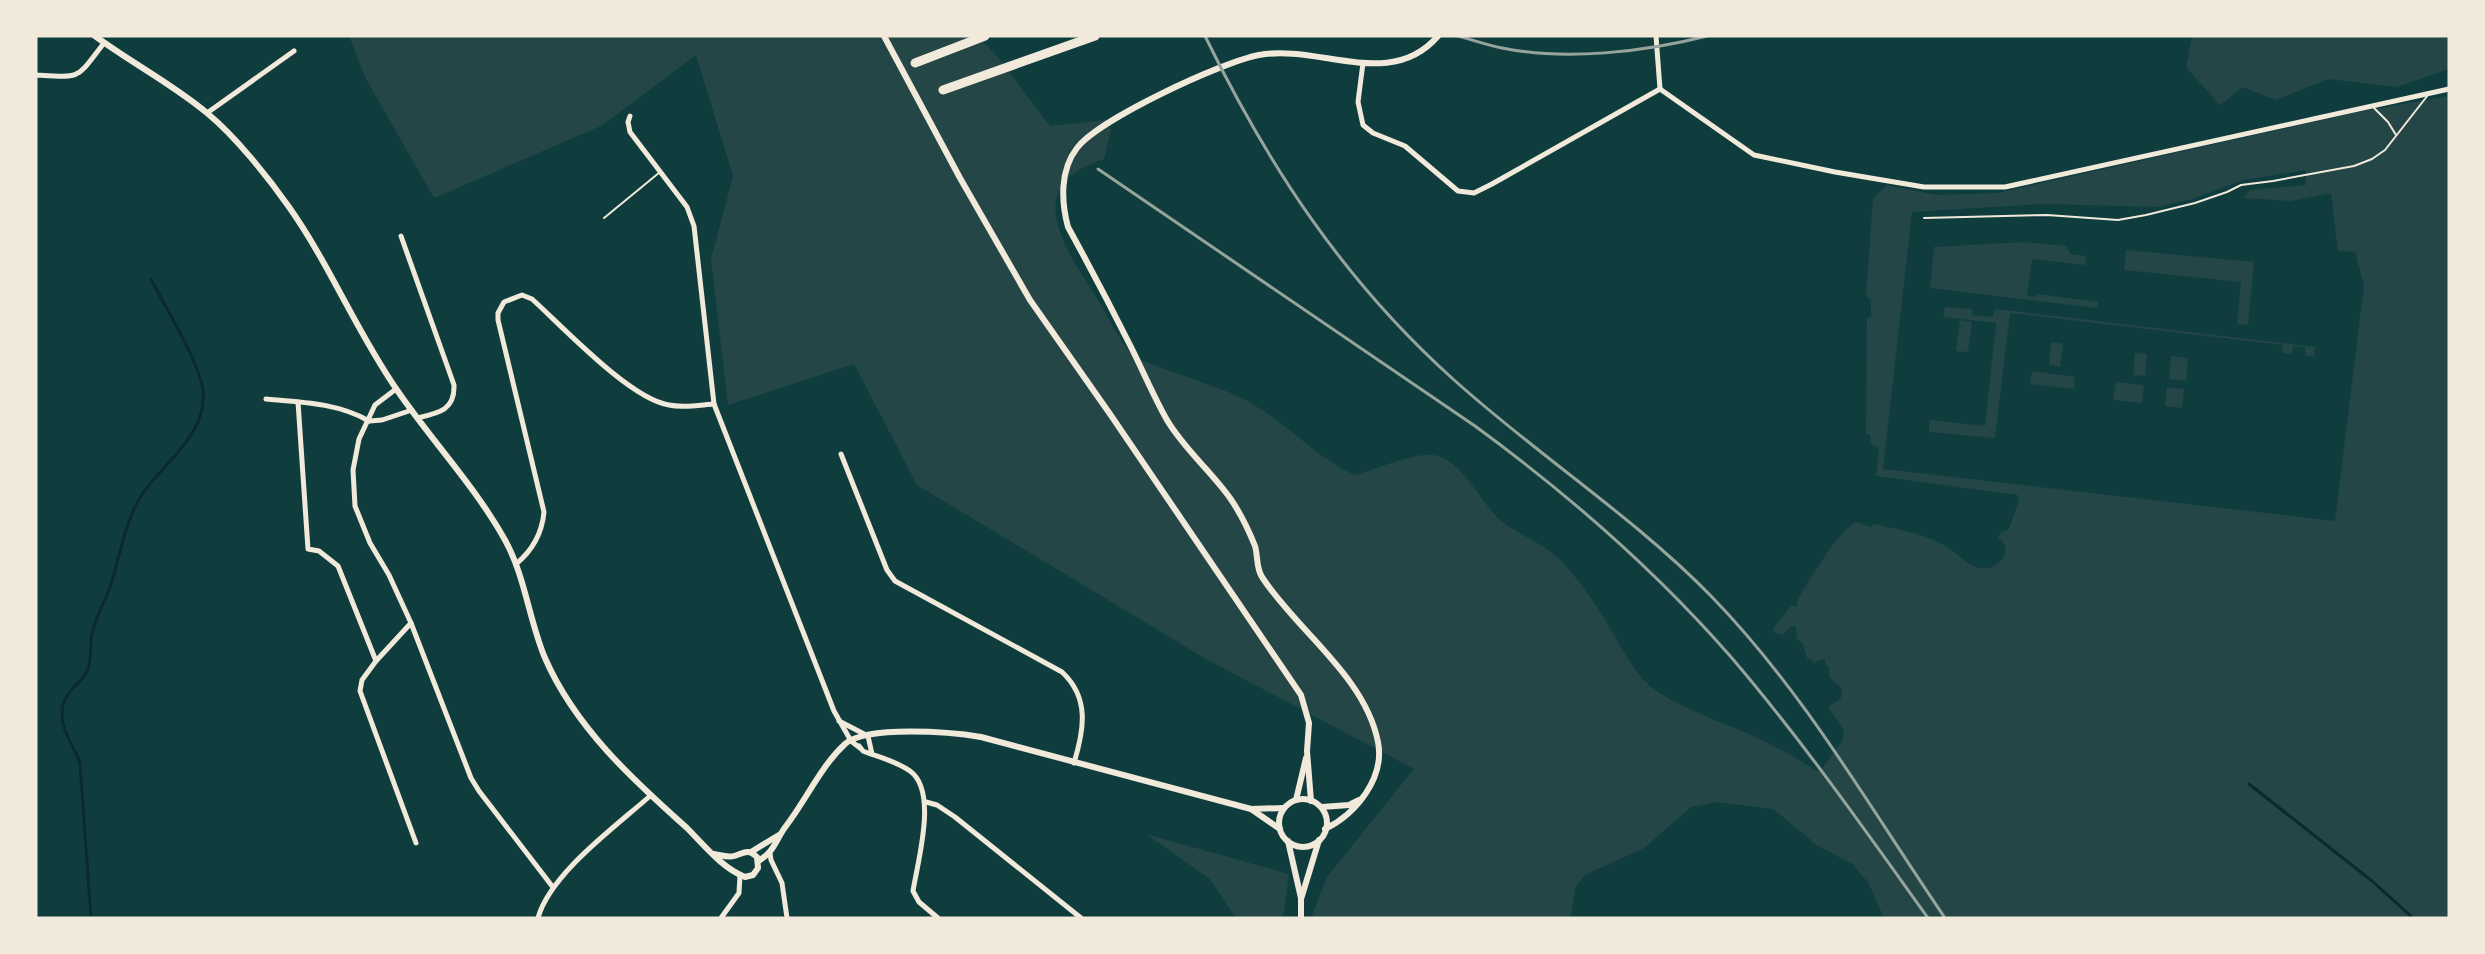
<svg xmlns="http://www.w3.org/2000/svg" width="2485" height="954" font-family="Raleway,sans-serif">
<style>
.green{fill:#244646;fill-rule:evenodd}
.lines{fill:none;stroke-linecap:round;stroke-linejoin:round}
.stream{stroke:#0a2a2b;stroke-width:3}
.service{stroke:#f1e9da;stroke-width:2}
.minor{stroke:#f1e9da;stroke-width:5}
.tertiary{stroke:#f1e9da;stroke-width:6}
.motorway{stroke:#f1e9da;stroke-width:9}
.rail{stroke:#97a49c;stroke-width:3}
</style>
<rect width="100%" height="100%" fill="#0f3d3e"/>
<g class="green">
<path d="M349,36H978L1000,60L1050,126L1108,120L1111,130L1104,159C1018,187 1066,249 1098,300C1105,312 1123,347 1132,354C1139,361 1171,371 1182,375C1205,384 1232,391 1254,405C1289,426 1316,457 1354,475C1377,470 1410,453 1433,455C1458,457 1479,497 1494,514C1514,535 1544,541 1564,564C1582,584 1598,607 1611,630C1622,648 1632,669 1647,683C1669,705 1724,722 1753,736C1775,746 1796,758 1817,771L1821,770L1842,741L1844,731L1828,707L1841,698L1842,689L1829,677V667L1825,665V659L1817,660L1816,663L1807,658L1803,644L1797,639L1796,627L1792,626L1782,635L1774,632L1773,629L1791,606H1798L1797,600C1808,584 1840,526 1857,522L1870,527L1874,524C1896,529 1922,533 1942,544C1954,550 1964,562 1976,567C1994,575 2018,551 1998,538L2000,533L2009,529L2019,500L2018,495L1876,476L1879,448L1870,444L1871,436L1866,433L1867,318L1871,317V300L1866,296L1873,199L1887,185L1937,195L1997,193L2363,111L2449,96V918H1884L1868,882L1852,864L1818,846L1773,809L1717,802L1691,807L1644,848L1585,875L1575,888L1571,918H1311L1327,877L1414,769L1206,659L917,485L854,364L728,405L711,259L733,176L696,55L601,126L434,198L366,79ZM2306,170V185L2250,190L2243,198L2290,201L2331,193L2338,251L2355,252L2364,285L2335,521L1883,469L1912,212L2043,204L2159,207L2192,199L2244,180Z"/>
<polygon points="2192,36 2449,36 2449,69 2397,87 2328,79 2275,100 2243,87 2220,105 2186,67"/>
<polygon points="2024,242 2066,246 2070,254 2086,256 2085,265 2032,259 2027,296 2037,297 2037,294 2098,302 2097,308 1930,288 1934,247"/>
<polygon points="2126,250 2254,262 2248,325 2237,324 2241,282 2124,270"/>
<polygon points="1945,307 1973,309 1972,315 1993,317 1994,311 1997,309 2315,347 2314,357 2305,355 2305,347 2293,346 2292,354 2282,353 2283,345 2010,313 1995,438 1929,432 1929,420 1985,426 1996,323 1943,317"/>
<polygon points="1960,320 1972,322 1968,352 1956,351"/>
<polygon points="2051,342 2063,344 2060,367 2049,365"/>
<polygon points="2135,353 2147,354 2145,376 2133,375"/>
<polygon points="2171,356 2188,358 2186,381 2169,379"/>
<polygon points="2032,371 2075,377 2074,389 2030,384"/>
<polygon points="2116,382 2144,385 2142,403 2113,400"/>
<polygon points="2167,387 2184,389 2182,408 2165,406"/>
<polygon points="1146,834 1289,874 1283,918 1236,918 1210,879"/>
</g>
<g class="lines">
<g class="stream">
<polyline points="2249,784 2372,881 2413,918"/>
<path d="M91,918L80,763C74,746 61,731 62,712C63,689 85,683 89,666C91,656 90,645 92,634C95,618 104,603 110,588C118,562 125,524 138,501C158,465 208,438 203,390C199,361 165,307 151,279"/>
</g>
<g class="service">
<polyline points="2374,108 2388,122 2396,135"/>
<polyline points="604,218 660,172"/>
<polyline points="1924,218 2047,215 2118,220 2146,215 2195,203 2227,192 2241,185 2273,181 2354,166 2372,159 2385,150 2428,95"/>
</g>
<g class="minor">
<polyline points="1656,36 1660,89"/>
<polyline points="1363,63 1358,102 1363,125 1373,133 1405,146 1458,191 1474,193 1492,184 1660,89"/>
<path d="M36,75C83,78 76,79 104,43"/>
<polyline points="1660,89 1754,155 1835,172 1924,187 2005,187 2449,89"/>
<polyline points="207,113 294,51"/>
<polyline points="630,116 628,122 630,132 687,207 694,226 714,404 834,711 851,741 860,748"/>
<path d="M401,236L454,385C455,410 439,413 417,418"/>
<polyline points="396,389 375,405 359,439 353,470 355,506 370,543 389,575 411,623 471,778 479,791 552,886"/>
<path d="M266,399C301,402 338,403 369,421"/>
<polyline points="298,402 308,549 319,551 338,566 376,661 362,680 360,691 416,843"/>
<polyline points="369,421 382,420 412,410"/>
<path d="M841,454L887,570L895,581L1062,672C1090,698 1084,730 1074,763"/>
<path d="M516,564C533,550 542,534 544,512L498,320V313L504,302L522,295L532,299C563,327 630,399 669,405C683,408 700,405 714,404"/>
<polyline points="376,661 411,623"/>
<polyline points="839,721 868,736 872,754"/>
<path d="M859,746L863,751C878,757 896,761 910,771C938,791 918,860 913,891L919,902L938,918"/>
<polyline points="926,802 937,805 955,817 1081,918"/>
<polyline points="770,853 771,860 782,883 787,918"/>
<path d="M538,918C550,874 615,827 650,796"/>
<polyline points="721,918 739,893 740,875"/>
</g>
<g class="tertiary">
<path d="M95,36C130,62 174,85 207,113C235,136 268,177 289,207C330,265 356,331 397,390C431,440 475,486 505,540C525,576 529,620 545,658C575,727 632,779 687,828C704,845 722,868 745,877L753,875L758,868L757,857C748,848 744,853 734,856C728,858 720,855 714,854"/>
<polyline points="884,36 960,178 1030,300 1110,414 1301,695 1309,723 1307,751 1311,801"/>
<circle cx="1303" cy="823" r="24"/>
<polyline points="1296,800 1306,758"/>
<polyline points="1322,807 1349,805 1359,800"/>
<polyline points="1251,809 1280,829"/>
<path d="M1325,829C1356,814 1385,778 1378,742C1365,676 1297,631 1262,577C1256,568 1258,556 1255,546C1249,531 1239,511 1230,498C1211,471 1184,449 1167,420C1154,397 1143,371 1131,347C1111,307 1090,267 1068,227C1061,201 1060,170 1077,148C1099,119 1222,62 1259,55C1319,44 1391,91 1438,36"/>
<polyline points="1288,841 1301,898"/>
<polyline points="751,852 779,835"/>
<path d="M758,861C774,853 776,839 786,826C806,800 821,766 845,744C867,725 952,732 981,737L1251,809L1284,808"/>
<polyline points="1301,918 1301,899 1319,840"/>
</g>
<g class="motorway">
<polyline points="915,63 985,36"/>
<polyline points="943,90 1095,36"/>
</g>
<g class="rail">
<path d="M1205,36C1269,167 1344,281 1453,379C1537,455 1633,516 1712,597C1805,693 1870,808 1945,918"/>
<path d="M1458,36C1473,40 1487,45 1502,48C1565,61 1645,52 1707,36"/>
<path d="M1098,169L1475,426C1568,494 1655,570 1731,657C1802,740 1865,830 1928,918"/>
</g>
</g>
<rect width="2485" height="954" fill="none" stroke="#f1e9da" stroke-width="75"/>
</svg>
